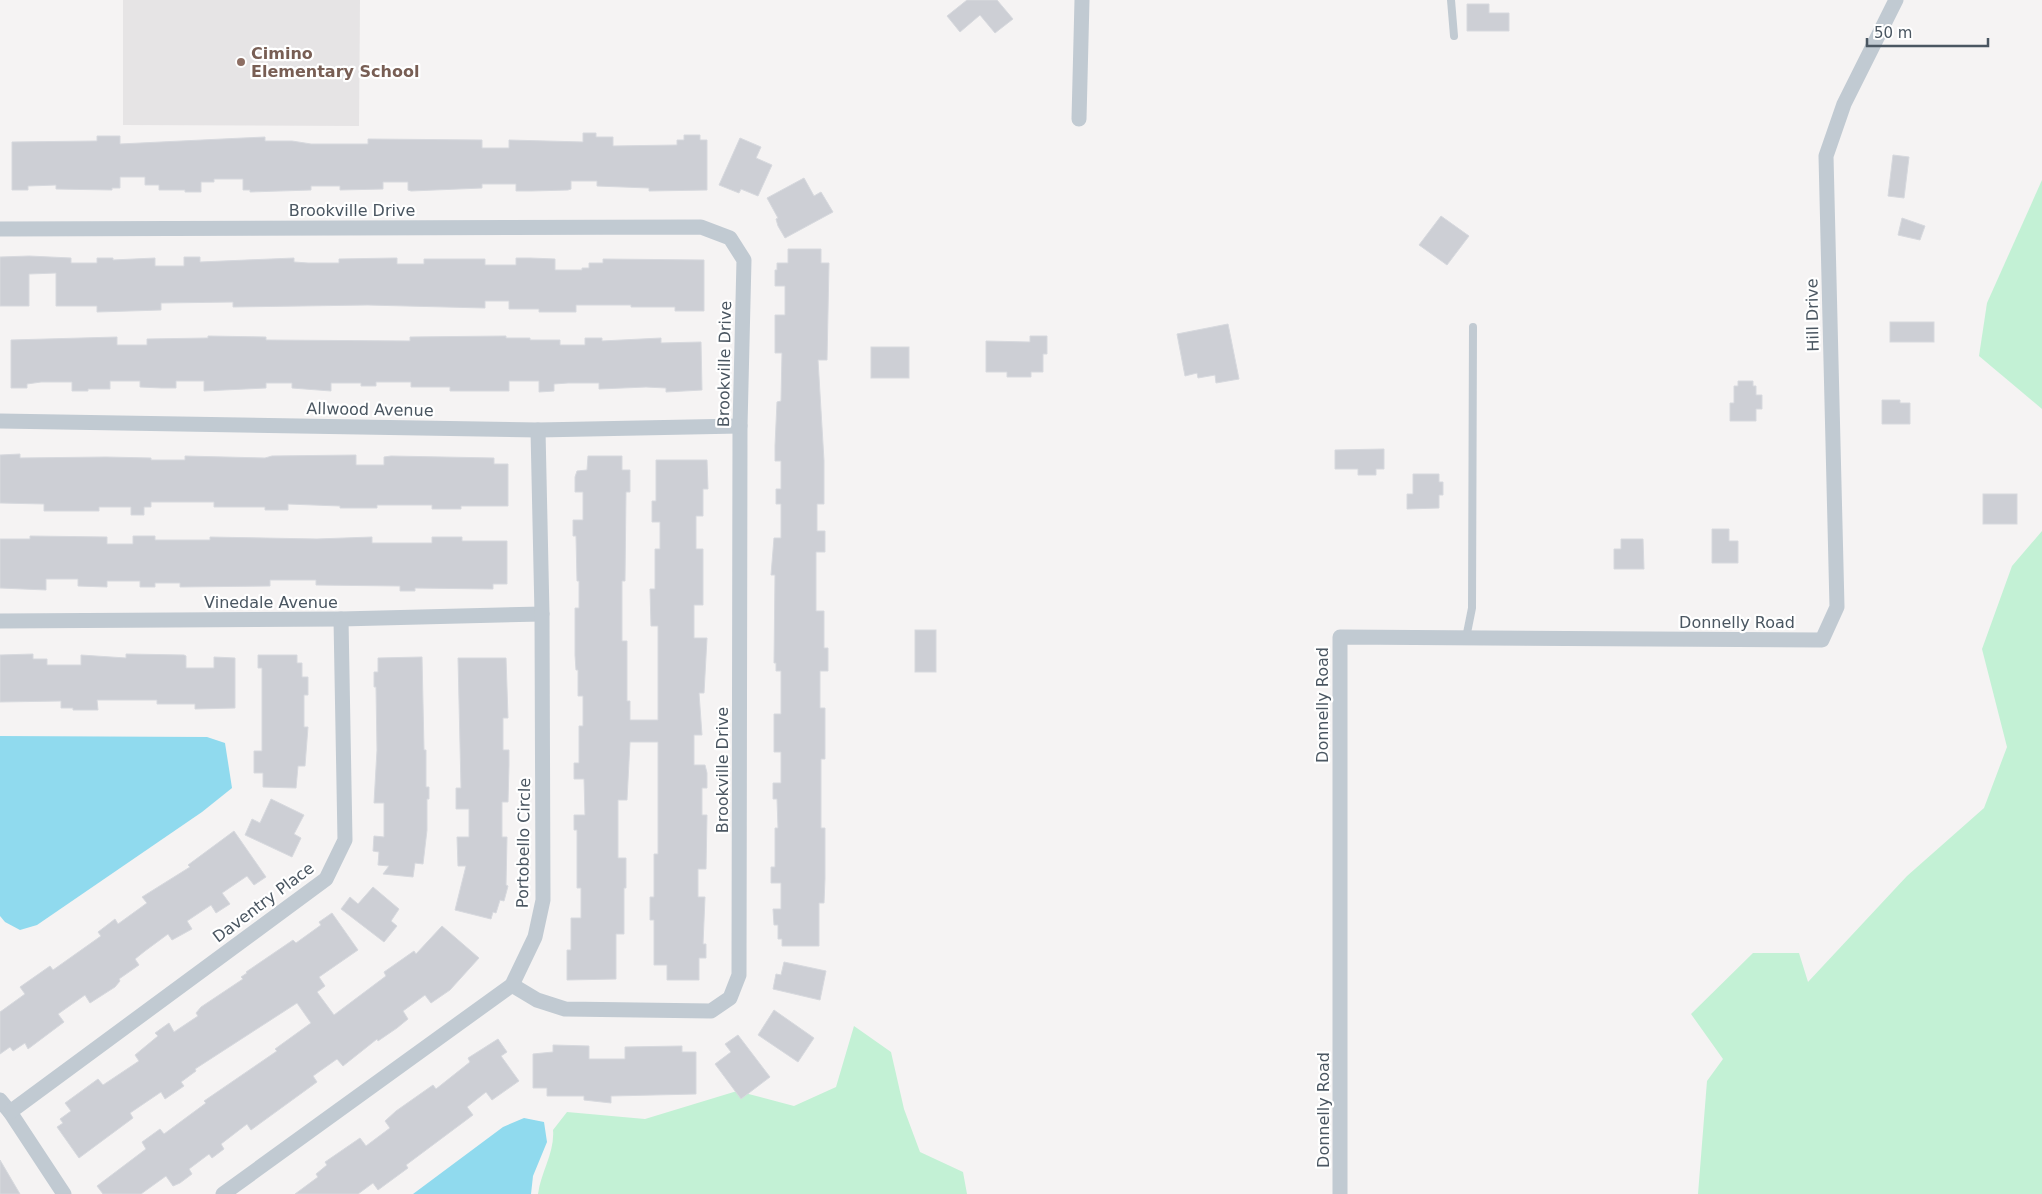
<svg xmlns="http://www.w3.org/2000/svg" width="2042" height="1194" font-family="'DejaVu Sans',sans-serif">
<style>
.education{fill:#e6e4e5}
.green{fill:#c3f1d5}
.water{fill:#90daee}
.building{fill:#cdcfd5;stroke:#d7d9de}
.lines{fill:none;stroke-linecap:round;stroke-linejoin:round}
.service{stroke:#c1cad2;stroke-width:8}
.minor{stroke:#c1cad2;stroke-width:15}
.education-dot{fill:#8d6e63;stroke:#fff;stroke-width:2}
.labels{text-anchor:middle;stroke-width:4.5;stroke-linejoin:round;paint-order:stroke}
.education-label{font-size:16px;font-weight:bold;fill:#785e54;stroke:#fff;text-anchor:start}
.street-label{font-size:16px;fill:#4a5661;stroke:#fff}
</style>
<rect width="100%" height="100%" fill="#f5f3f3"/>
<polygon class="education" points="123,0 360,0 359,126 123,125"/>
<g class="green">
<polygon points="2042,180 2042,409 1979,356 1987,303"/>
<polygon points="2042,531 2042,1194 1698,1194 1707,1081 1723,1059 1691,1014 1753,953 1799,953 1808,982 1907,876 1984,808 2007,747 1982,649 2012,566"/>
<path d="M854,1026L891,1052L904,1109L920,1152L963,1172L967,1194H538C541,1172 555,1152 553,1130L567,1112L645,1119L737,1091L794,1106L836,1087Z"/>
</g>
<g class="water">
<polygon points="0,736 207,737 225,743 232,788 202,812 37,925 20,930 5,922 0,916"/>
<polygon points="524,1118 544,1122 547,1142 533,1176 531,1194 413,1194 503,1127"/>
</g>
<g class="building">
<polygon points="967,0 997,0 1013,19 995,33 980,15 960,32 947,16"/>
<polygon points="1467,4 1489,4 1489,13 1509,13 1509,31 1467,31"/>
<polygon points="583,133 596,133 596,137 613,137 613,146 677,145 677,140 684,140 684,135 700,135 700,140 707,140 707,190 649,191 649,188 597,186 597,181 571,181 571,189 568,190 531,191 516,191 516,184 482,184 482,188 411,191 408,190 408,182 383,182 383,189 340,190 340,186 311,186 311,190 250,192 250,190 243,190 243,179 214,179 214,182 201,182 201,192 185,192 185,190 159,190 159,185 145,185 145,177 120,177 120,188 112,188 112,190 56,189 56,185 28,186 28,190 12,190 12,142 97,141 97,136 120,136 120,144 243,138 265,137 265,141 292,141 311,144 368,144 368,139 482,140 482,148 509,148 509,140 583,142"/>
<polygon points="740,138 761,147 756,158 772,165 758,196 741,189 739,193 719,185"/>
<polygon points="1893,155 1909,157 1904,198 1888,196"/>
<polygon points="804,178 814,196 821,192 833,212 785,238 778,226 776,219 778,218 767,198"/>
<polygon points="1441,216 1469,236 1447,265 1419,245"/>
<polygon points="1902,218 1925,226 1920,240 1898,235"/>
<polygon points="788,249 821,249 821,263 829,263 827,360 818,360 824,461 824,504 817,504 817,531 825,531 825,552 816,552 816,611 824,611 824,648 828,648 828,671 820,671 820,708 825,708 825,759 821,759 821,828 825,828 825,878 824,903 819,903 819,946 782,946 782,939 778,939 778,925 774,925 773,909 781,909 781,883 771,883 771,867 775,867 775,828 778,828 777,799 773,799 773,783 781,783 781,752 774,752 774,714 781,714 781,671 776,671 776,663 774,663 775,575 771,575 774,538 781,538 781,504 776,504 776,489 781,489 781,461 775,461 775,446 777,402 781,401 782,353 775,353 775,315 785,315 785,286 775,286 775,270 777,270 777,263 788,263"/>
<polygon points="29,256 71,258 71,263 97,263 97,258 113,258 113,260 155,258 155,266 184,266 184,257 200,257 200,262 294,258 294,262 308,263 339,263 339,259 395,258 397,258 397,264 424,264 424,259 485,259 485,265 516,265 516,258 530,258 555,259 555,270 582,270 582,268 589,268 589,263 603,263 603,259 704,260 704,311 675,311 675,307 631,307 631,305 576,305 576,312 539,312 539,309 509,309 509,301 485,301 485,308 368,305 233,307 233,302 161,303 161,310 97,312 97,306 56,306 56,273 29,274 29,306 0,306 0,257"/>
<rect x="1890" y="322" width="44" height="20"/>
<polygon points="1228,324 1239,379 1216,383 1215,375 1198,378 1197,373 1185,376 1177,334"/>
<polygon points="208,336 266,337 266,340 410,341 410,337 506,336 506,338 530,338 530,340 560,340 560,345 585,345 585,338 602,338 602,341 661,338 661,343 701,342 702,390 666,392 666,388 646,387 599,389 599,383 568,383 554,384 554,391 539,392 539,381 509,381 509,391 450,391 450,387 411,387 411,382 376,382 376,386 361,386 361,383 331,383 331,391 292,388 292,383 266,383 266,388 204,391 204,381 176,381 176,388 162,388 140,387 140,381 110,381 110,389 88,389 88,391 72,391 72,382 41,382 27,384 27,388 11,388 11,340 117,337 117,345 147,345 147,339 208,338"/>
<polygon points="1030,336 1047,336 1047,354 1043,354 1043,372 1031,372 1031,377 1007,377 1007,372 986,372 986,341 1030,342"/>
<rect x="871" y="347" width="38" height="31"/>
<polygon points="1738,381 1753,381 1753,386 1756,386 1756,395 1762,395 1762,409 1756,409 1756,421 1730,421 1730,403 1734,403 1734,386 1738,386"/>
<polygon points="1882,400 1900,400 1900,403 1910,403 1910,424 1882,424"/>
<polygon points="1384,449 1384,469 1376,469 1376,475 1358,475 1358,469 1335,469 1335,450"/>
<polygon points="20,454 20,458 106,457 151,458 151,460 185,460 185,456 265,458 272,456 356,455 356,465 384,465 384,457 391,456 494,458 494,464 508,464 508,506 461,506 461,509 432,509 432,505 377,505 377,508 340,508 340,506 288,504 288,510 265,510 265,507 214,507 214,502 151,502 151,507 144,507 144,515 131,515 131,507 99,507 99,511 44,511 44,504 0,503 0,455"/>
<polygon points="588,456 622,456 622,470 630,470 630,492 626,492 625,581 622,581 622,641 627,641 627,701 630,701 630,720 658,720 658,626 651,626 650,589 655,589 655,549 660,549 660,522 652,522 652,501 656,501 656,460 707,460 708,489 703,489 703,516 696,516 696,549 703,549 703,605 694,605 694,638 707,638 704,693 699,693 702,735 694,735 694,765 705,765 707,773 707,788 702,788 702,815 707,815 706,869 698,869 698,897 705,897 703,944 706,944 706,958 699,958 699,980 667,980 667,965 654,965 654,920 650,920 650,897 654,897 654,854 658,854 658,742 630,742 627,800 618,800 618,858 626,858 626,888 624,888 624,934 616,934 616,979 567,980 567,950 571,950 571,918 581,918 581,888 577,888 577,830 574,830 574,815 585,815 584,779 574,779 574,763 579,763 579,726 583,726 583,696 578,696 578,670 576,670 575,655 575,608 579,608 579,581 577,581 576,536 573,536 573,520 583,520 583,492 575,492 575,477 577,471 587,470"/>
<polygon points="1413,474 1439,474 1439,482 1443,482 1443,495 1439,495 1439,508 1407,509 1407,494 1413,494"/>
<rect x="1983" y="494" width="34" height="30"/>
<polygon points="1712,529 1729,529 1729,541 1738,541 1738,563 1712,563"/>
<polygon points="30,536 107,537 107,544 133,544 133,536 155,536 155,540 210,540 210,537 317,539 372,537 372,543 432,543 432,537 462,537 462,541 507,541 507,584 493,584 493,589 415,588 415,591 400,591 400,586 316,585 316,580 270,580 270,586 180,587 180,583 155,583 155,587 140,587 140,581 107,581 107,587 78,586 78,579 46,579 46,590 0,588 0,539 30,539"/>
<polygon points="1621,539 1643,539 1644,569 1614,569 1614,549 1621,549"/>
<rect x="915" y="630" width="21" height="42"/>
<polygon points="33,654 33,659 47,659 47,665 81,665 81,655 126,658 126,654 184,655 186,656 186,668 214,668 214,657 235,658 235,708 195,709 195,704 157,704 157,700 97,700 98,710 73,710 73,708 61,708 61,701 0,702 0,655"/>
<polygon points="258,655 297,655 297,663 302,663 302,677 308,677 308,695 304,695 304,727 308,727 305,766 298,766 296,788 263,787 263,773 254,773 254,751 262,751 262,668 258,668"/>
<polygon points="422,657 424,750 426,750 426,787 429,787 429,799 427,799 427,830 423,864 415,863 413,877 383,874 389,866 378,865 379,852 373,851 374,836 384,837 384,803 374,803 377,750 376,687 374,687 374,672 378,672 378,658"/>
<polygon points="458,658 506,658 508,718 503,718 503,750 509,750 509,765 508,802 502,802 502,837 507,837 506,885 508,886 504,901 500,900 496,913 493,912 491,919 455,910 466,866 458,866 457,837 469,837 469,809 456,809 456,788 461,788"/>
<polygon points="271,799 304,815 294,834 301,838 292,857 245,835 252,819 260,823"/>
<polygon points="234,831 266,877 254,885 247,876 222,893 230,904 216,913 211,905 187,921 192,929 172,940 168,934 145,951 135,959 139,965 119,979 120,981 115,987 90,1003 85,995 58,1014 64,1022 28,1049 25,1043 13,1051 10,1047 0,1054 0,1012 25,994 20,987 50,966 53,970 101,936 98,932 115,919 118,924 147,903 142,897 190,867 188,865"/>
<polygon points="373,887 399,909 391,921 397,926 384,942 341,909 350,897 358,904"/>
<polygon points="332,913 358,950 319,977 325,986 317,992 334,1015 386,976 384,972 414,951 416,954 442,926 479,958 450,990 431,1003 425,995 403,1011 408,1019 397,1028 378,1041 377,1039 343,1066 337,1059 313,1076 317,1082 251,1130 247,1124 221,1144 224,1149 212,1158 209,1154 189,1169 192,1174 180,1183 173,1186 166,1176 141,1194 103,1194 97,1186 146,1149 142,1142 160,1129 164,1134 206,1103 204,1101 277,1051 275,1049 311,1023 297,1003 195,1069 196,1071 181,1082 184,1086 165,1099 161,1092 130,1113 133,1118 79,1158 57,1127 63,1123 60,1119 71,1111 65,1103 98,1079 103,1085 139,1061 135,1055 158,1036 155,1033 169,1023 174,1032 198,1016 196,1013 201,1007 243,979 241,977 247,973 246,972 293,940 296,943 321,925 319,922"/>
<polygon points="784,962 826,971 820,1000 773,989 776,974 781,975"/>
<polygon points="774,1010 814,1038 798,1062 758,1035"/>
<polygon points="738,1035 770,1077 741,1099 715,1064 731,1052 725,1044"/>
<polygon points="498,1039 507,1052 501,1056 519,1081 492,1100 486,1092 467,1107 473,1115 406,1165 408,1168 378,1190 373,1183 358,1194 295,1194 318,1177 316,1174 327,1165 325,1162 360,1138 366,1146 390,1128 385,1121 396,1111 433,1085 436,1089 470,1062 468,1058"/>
<polygon points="553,1045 589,1046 589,1059 625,1059 625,1047 682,1046 682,1052 696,1052 696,1094 611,1096 611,1103 584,1100 584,1096 547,1096 547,1088 533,1088 533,1054 553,1052"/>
<polygon points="0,1160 20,1194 0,1194"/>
</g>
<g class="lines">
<g class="service">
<polyline points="1451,0 1454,36"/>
<polyline points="1466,638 1472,608 1473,327"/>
</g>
<g class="minor">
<polyline points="1079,119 1082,0"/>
<polyline points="0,229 701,227 730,238 744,260 740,426 739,975 730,998 711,1011 565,1009 537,1000 512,985"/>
<polyline points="0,421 538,430 740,426"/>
<polyline points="0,621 341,619 542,614"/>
<polyline points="0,1100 10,1112 64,1194"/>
<polyline points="10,1112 326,879 345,840 341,619"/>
<polyline points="223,1194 512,985 535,937 543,900 542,614 538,430"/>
<polyline points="1340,1194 1340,637 1822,640 1837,607 1826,156 1844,104 1896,0"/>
</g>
</g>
<circle class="education-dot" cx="241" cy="62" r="5"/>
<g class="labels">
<g class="education-label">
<text x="251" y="59">Cimino<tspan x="251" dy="18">Elementary School</tspan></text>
</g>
<g class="street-label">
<text x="352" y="216">Brookville Drive</text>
<text transform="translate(1812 315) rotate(-91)" y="6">Hill Drive</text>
<text transform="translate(724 364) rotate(-89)" y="6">Brookville Drive</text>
<text transform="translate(370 409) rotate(1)" y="6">Allwood Avenue</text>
<text x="271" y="608">Vinedale Avenue</text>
<text x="1737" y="628">Donnelly Road</text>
<text transform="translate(1322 705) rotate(-90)" y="6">Donnelly Road</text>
<text transform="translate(722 770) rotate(-90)" y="6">Brookville Drive</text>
<text transform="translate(523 843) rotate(-89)" y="6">Portobello Circle</text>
<text transform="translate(263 902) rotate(-37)" y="6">Daventry Place</text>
<text transform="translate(1323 1110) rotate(-90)" y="6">Donnelly Road</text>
</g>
</g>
<path d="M1867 38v8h121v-8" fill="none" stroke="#4a5661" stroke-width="2.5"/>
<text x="1874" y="38" font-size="15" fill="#4a5661" stroke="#ffffff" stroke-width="4" paint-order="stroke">50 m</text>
</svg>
